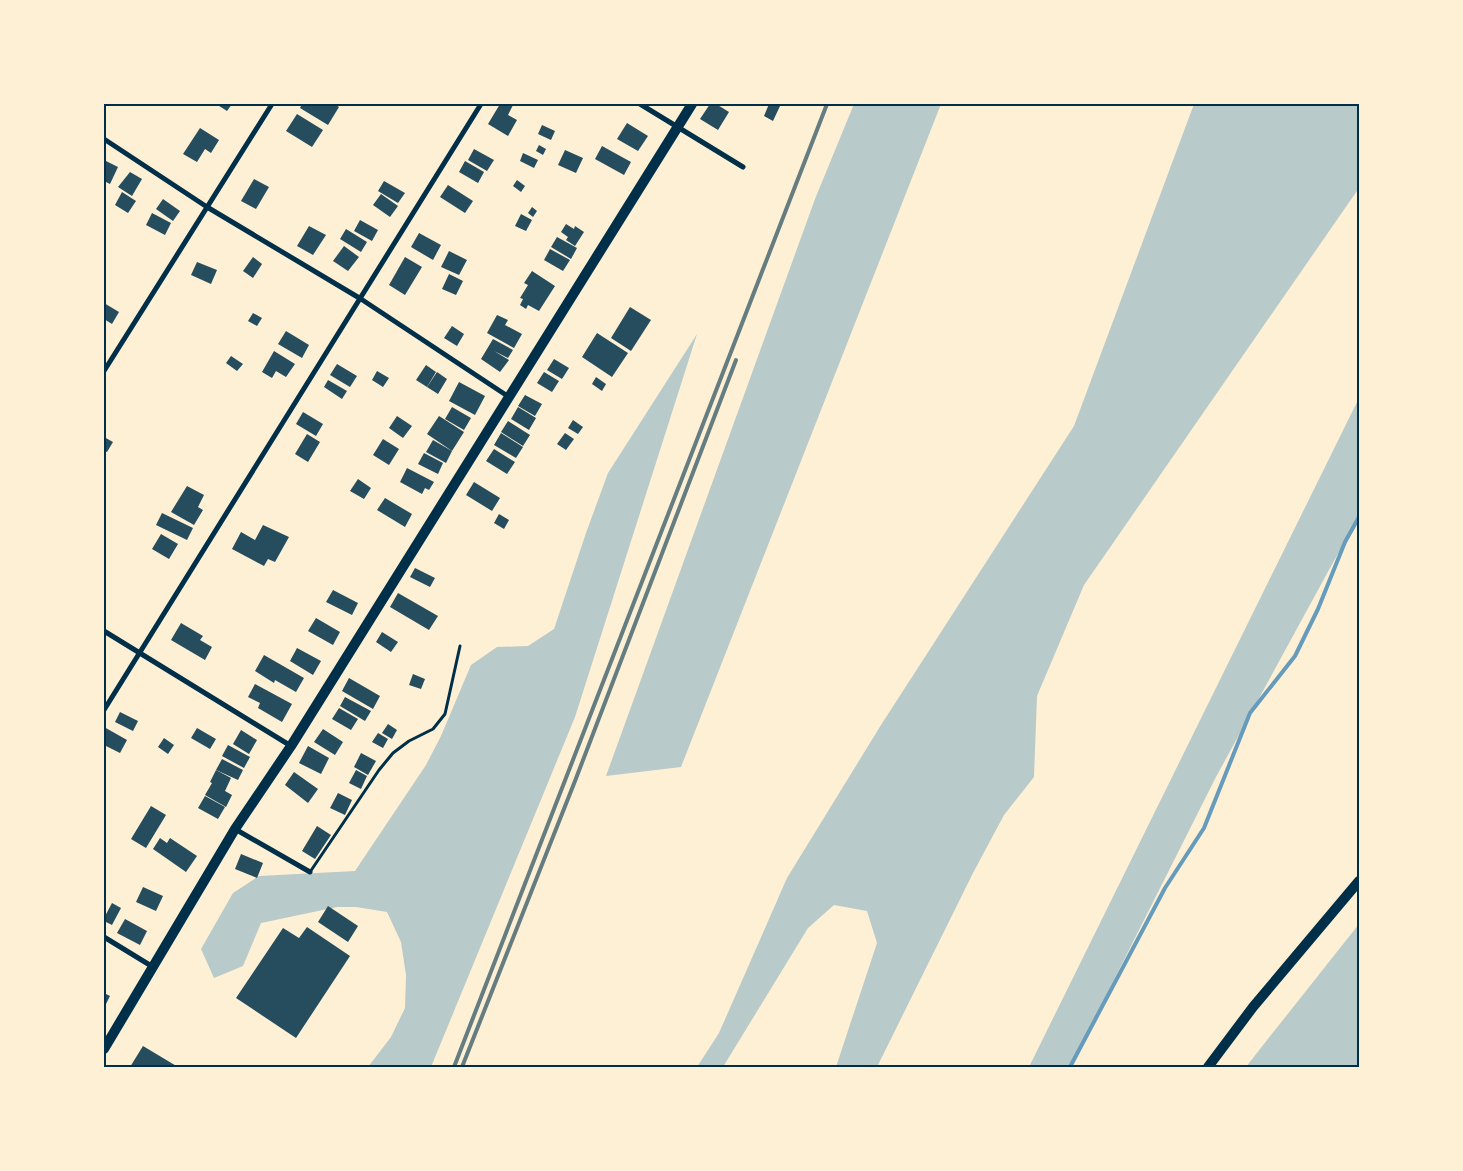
<svg xmlns="http://www.w3.org/2000/svg" width="1463" height="1171" font-family="'DM Sans',sans-serif">
<style>
.green{fill:#b9caca}
.lines{fill:none;stroke-linecap:round;stroke-linejoin:round}
.stream{stroke:#669bbc;stroke-width:4}
.building{fill:#264d5e}
.service{stroke:#003049;stroke-width:3}
.minor{stroke:#003049;stroke-width:5}
.secondary{stroke:#003049;stroke-width:10}
.rail{stroke:#657d81;stroke-width:4}
.neatline{fill:none;stroke:#003049;stroke-width:2}
</style>
<rect width="100%" height="100%" fill="#fdf0d5"/>
<g class="green">
<polygon points="854,104 941,104 681,767 606,776 815,199"/>
<polygon points="1194,104 1359,104 1359,188 1084,585 1037,696 1034,777 1004,815 973,873 877,1067 836,1067 877,943 867,911 834,905 808,928 723,1067 697,1067 719,1033 787,878 881,725 1074,426"/>
<polygon points="697,334 575,717 431,1067 368,1067 391,1037 405,1008 406,975 401,942 387,912 356,907 337,907 261,923 243,966 214,978 201,949 233,893 259,876 355,871 426,765 441,736 471,665 497,647 528,646 554,629 586,533 608,473"/>
<polygon points="1359,398 1359,515 1216,777 1070,1067 1029,1067"/>
<polygon points="1359,924 1359,1067 1246,1067 1260,1049"/>
</g>
<g class="lines">
<polyline class="stream" points="1070,1067 1165,888 1204,828 1250,713 1295,656 1318,609 1345,542 1359,517"/>
</g>
<g class="building">
<polygon points="216,104 232,104 227,111"/>
<polygon points="302,104 334,104 339,107 328,125 300,108"/>
<polygon points="500,104 513,105 508,115 517,120 508,136 488,124"/>
<polygon points="710,104 716,104 729,112 718,130 700,119"/>
<polygon points="769,104 780,106 773,121 764,116"/>
<polygon points="297,114 323,130 312,147 286,131"/>
<polygon points="627,123 648,136 638,151 617,139"/>
<polygon points="542,125 555,131 551,140 538,134"/>
<polygon points="200,128 219,140 211,153 205,149 197,162 183,154"/>
<polygon points="539,145 546,149 543,155 536,151"/>
<polygon points="602,146 631,162 624,175 595,159"/>
<polygon points="474,149 494,160 487,171 468,160"/>
<polygon points="565,150 583,158 576,173 558,165"/>
<polygon points="523,153 538,160 534,168 520,161"/>
<polygon points="104,160 118,167 110,184 104,181"/>
<polygon points="465,161 484,172 478,183 459,172"/>
<polygon points="130,172 142,179 132,196 118,187"/>
<polygon points="254,179 269,187 256,209 241,201"/>
<polygon points="517,180 525,186 521,192 513,186"/>
<polygon points="384,181 405,193 398,203 378,191"/>
<polygon points="448,185 473,201 465,213 440,197"/>
<polygon points="122,192 136,201 128,213 115,205"/>
<polygon points="381,194 398,206 390,217 373,205"/>
<polygon points="163,199 180,211 173,221 156,209"/>
<polygon points="532,207 537,211 533,217 528,213"/>
<polygon points="152,213 171,223 165,235 146,225"/>
<polygon points="521,214 532,220 526,231 515,226"/>
<polygon points="360,220 378,230 372,241 354,231"/>
<polygon points="566,224 574,229 575,226 584,232 575,246 566,240 568,237 561,232"/>
<polygon points="309,226 326,235 313,255 297,246"/>
<polygon points="346,229 367,242 361,252 340,239"/>
<polygon points="419,233 441,245 433,260 411,247"/>
<polygon points="557,237 577,248 571,259 551,247"/>
<polygon points="344,246 359,257 348,271 333,261"/>
<polygon points="550,249 570,260 563,271 544,260"/>
<polygon points="449,251 467,260 459,275 441,267"/>
<polygon points="253,257 262,264 253,278 243,271"/>
<polygon points="405,257 422,267 405,295 389,285"/>
<polygon points="197,262 217,270 211,284 191,275"/>
<polygon points="532,271 555,286 539,311 528,305 526,309 520,305 523,299 520,298 528,285 524,283"/>
<polygon points="449,274 463,281 456,295 442,289"/>
<polygon points="104,303 119,312 112,324 104,319"/>
<polygon points="630,307 651,320 631,351 611,338"/>
<polygon points="253,313 262,318 257,326 248,321"/>
<polygon points="497,315 508,320 505,325 522,334 514,348 487,333"/>
<polygon points="452,326 464,334 457,346 444,338"/>
<polygon points="286,331 309,345 302,358 278,344"/>
<polygon points="597,333 628,353 612,377 582,357"/>
<polygon points="493,339 513,350 508,358 494,351 509,360 500,372 481,359"/>
<polygon points="274,351 295,364 286,377 276,371 272,378 262,372"/>
<polygon points="231,356 243,364 237,371 226,363"/>
<polygon points="554,359 569,368 562,379 547,370"/>
<polygon points="337,364 357,376 350,387 330,375"/>
<polygon points="426,365 436,372 427,387 416,380"/>
<polygon points="377,371 389,378 383,387 372,380"/>
<polygon points="437,372 447,379 438,394 427,387"/>
<polygon points="544,372 559,381 552,392 537,383"/>
<polygon points="596,377 606,384 602,391 592,384"/>
<polygon points="328,380 347,391 342,399 324,387"/>
<polygon points="459,382 485,396 475,415 449,401"/>
<polygon points="525,395 542,404 535,416 518,406"/>
<polygon points="452,407 471,418 464,430 445,419"/>
<polygon points="518,407 536,418 529,430 511,419"/>
<polygon points="303,412 323,424 316,436 296,424"/>
<polygon points="397,416 412,426 403,438 389,428"/>
<polygon points="439,416 464,432 452,451 427,434"/>
<polygon points="573,420 583,427 578,434 568,428"/>
<polygon points="508,421 530,435 523,446 501,432"/>
<polygon points="501,433 523,447 516,458 494,445"/>
<polygon points="565,433 574,439 566,450 557,444"/>
<polygon points="307,434 320,442 308,462 295,454"/>
<polygon points="104,437 113,442 107,452 104,451"/>
<polygon points="383,439 399,449 389,465 373,455"/>
<polygon points="433,440 452,451 446,463 426,452"/>
<polygon points="494,449 515,462 507,474 486,461"/>
<polygon points="424,453 443,463 438,474 418,464"/>
<polygon points="407,468 434,482 429,490 425,488 422,494 400,482"/>
<polygon points="358,479 371,488 364,499 350,491"/>
<polygon points="474,482 500,498 492,511 466,495"/>
<polygon points="187,486 204,495 198,507 203,510 194,525 171,512"/>
<polygon points="385,498 412,514 405,527 377,510"/>
<polygon points="162,513 193,528 187,540 156,525"/>
<polygon points="499,514 509,520 504,529 494,523"/>
<polygon points="263,525 289,537 275,562 268,559 264,566 232,549 241,532 255,540"/>
<polygon points="161,534 178,544 169,559 152,549"/>
<polygon points="415,568 435,578 430,587 410,577"/>
<polygon points="333,590 358,603 352,615 326,602"/>
<polygon points="398,593 438,616 429,630 390,607"/>
<polygon points="316,618 340,632 333,645 308,631"/>
<polygon points="181,623 203,636 200,640 212,647 205,660 171,640"/>
<polygon points="382,632 398,642 391,652 376,642"/>
<polygon points="297,648 321,661 313,675 290,661"/>
<polygon points="264,655 304,678 296,692 275,680 274,683 255,671"/>
<polygon points="413,674 425,679 421,689 409,685"/>
<polygon points="349,678 380,696 373,709 342,691"/>
<polygon points="255,684 292,704 282,722 258,708 260,703 248,697"/>
<polygon points="345,697 371,711 365,721 340,706"/>
<polygon points="339,708 358,719 351,730 332,719"/>
<polygon points="120,712 138,721 133,731 115,722"/>
<polygon points="388,724 397,730 392,739 382,733"/>
<polygon points="104,727 127,740 120,753 104,745"/>
<polygon points="197,728 216,739 210,749 191,738"/>
<polygon points="323,729 343,742 335,755 314,742"/>
<polygon points="241,730 257,740 249,754 233,744"/>
<polygon points="378,733 388,739 383,748 372,742"/>
<polygon points="164,738 174,745 168,754 158,747"/>
<polygon points="228,745 250,757 244,768 222,756"/>
<polygon points="308,746 329,758 321,774 299,763"/>
<polygon points="361,753 376,761 368,775 354,767"/>
<polygon points="222,759 243,770 238,780 216,770"/>
<polygon points="216,770 231,778 225,791 232,795 226,807 205,795 212,783 210,782"/>
<polygon points="356,770 367,776 361,789 349,783"/>
<polygon points="294,772 318,789 308,803 285,785"/>
<polygon points="338,793 352,800 345,815 330,808"/>
<polygon points="205,796 225,807 218,819 198,808"/>
<polygon points="151,806 166,815 146,848 131,839"/>
<polygon points="317,826 331,835 315,859 302,851"/>
<polygon points="160,838 167,843 170,838 197,856 186,872 153,849"/>
<polygon points="241,854 263,863 257,878 235,869"/>
<polygon points="143,887 163,896 156,911 136,902"/>
<polygon points="112,903 121,908 112,925 104,921 104,918"/>
<polygon points="328,906 358,926 348,942 318,922"/>
<polygon points="125,919 147,931 140,945 117,933"/>
<polygon points="307,927 350,956 296,1038 236,998 283,928 299,938"/>
<polygon points="104,993 110,996 104,1008"/>
<polygon points="143,1046 178,1067 130,1067"/>
</g>
<g class="lines">
<polyline class="service" points="310,872 379,770 393,753 409,741 433,729 445,714 460,646"/>
<g class="minor">
<polyline points="640,104 743,167"/>
<polyline points="104,139 207,207 361,299 509,397"/>
<polyline points="104,371 272,104"/>
<polyline points="104,631 291,746"/>
<polyline points="104,710 481,104"/>
<polyline points="235,829 310,872"/>
<polyline points="104,937 153,967"/>
</g>
<g class="secondary">
<polyline points="104,1049 235,829 291,746 692,104"/>
<polyline points="1208,1067 1253,1007 1359,881"/>
</g>
<g class="rail">
<polyline points="454,1067 827,104"/>
<polyline points="462,1067 575,781 736,360"/>
</g>
</g>
<rect width="1463" height="1171" fill="none" stroke="#fdf0d5" stroke-width="210"/>
<rect x="105" y="105" width="1253" height="961" class="neatline"/>
</svg>
